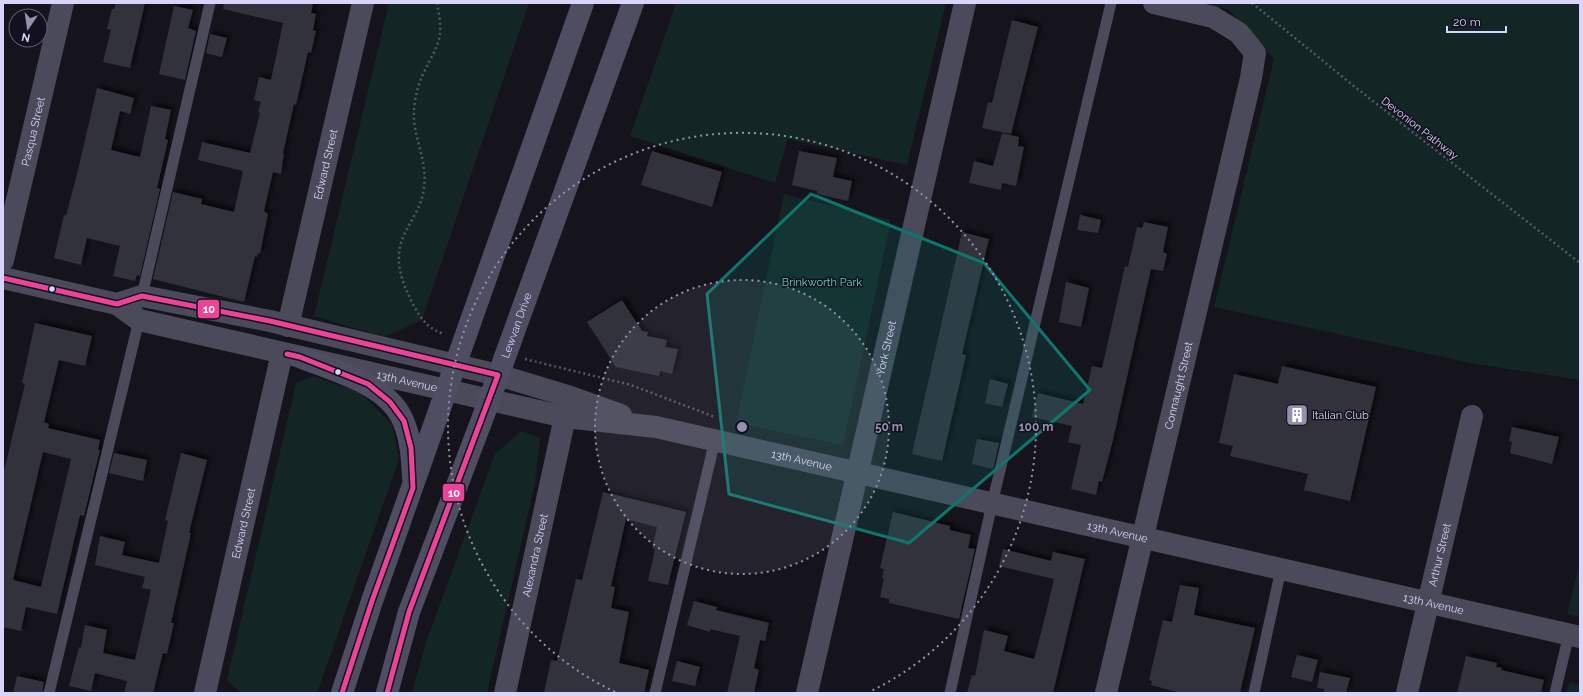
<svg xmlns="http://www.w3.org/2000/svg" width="1583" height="696" font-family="Raleway,sans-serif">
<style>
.green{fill:#142526}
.building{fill:#33313e;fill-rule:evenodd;filter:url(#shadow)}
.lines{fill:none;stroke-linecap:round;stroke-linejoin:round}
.path{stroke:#4f5a64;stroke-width:2.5;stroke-dasharray:2 3;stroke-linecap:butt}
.service{stroke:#4b4a5b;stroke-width:11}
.minor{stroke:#4b4a5b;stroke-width:22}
.tertiary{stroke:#4b4a5b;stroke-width:22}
.secondary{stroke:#4e4d61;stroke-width:22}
.bus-1-casing{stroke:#13101f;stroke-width:8}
.bus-1{stroke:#eb4497;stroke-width:5}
.marked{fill:#0f766e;fill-opacity:0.2;stroke:#0f766e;stroke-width:3;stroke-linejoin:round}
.ring{fill:none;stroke:#9491ac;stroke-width:2;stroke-dasharray:2 4}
.bus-dot{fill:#d9d4f9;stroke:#13101f;stroke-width:1.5}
.labels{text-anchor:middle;stroke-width:3;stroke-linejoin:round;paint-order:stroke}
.street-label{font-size:11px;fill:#d9d4f9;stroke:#13101f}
.park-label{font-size:11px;fill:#6acfb9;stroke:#13101f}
.poi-label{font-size:11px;fill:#d9d4f9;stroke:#13101f;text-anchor:start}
.centre{fill:#9491ac;stroke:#13101f;stroke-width:2}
.ring-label{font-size:12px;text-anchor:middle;font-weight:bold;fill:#9491ac;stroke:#13101f;stroke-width:3;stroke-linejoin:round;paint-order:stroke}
.line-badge{stroke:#13101f;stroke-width:1.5}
.badge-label{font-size:11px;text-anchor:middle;font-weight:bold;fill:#fff}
</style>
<defs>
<filter id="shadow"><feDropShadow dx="3.5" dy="-3.5" stdDeviation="2" flood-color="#0009"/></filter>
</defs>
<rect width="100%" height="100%" fill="#15141c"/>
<g class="green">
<polygon points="389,3 529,3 422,320 384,337 314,316"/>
<polygon points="676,3 946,3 907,165 788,139 775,183 630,136"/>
<polygon points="1203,3 1580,3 1580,380 1470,363 1214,307 1274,59 1228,9"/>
<polygon points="784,194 891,220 843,445 736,423"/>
<polygon points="313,376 361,393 392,425 399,459 317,693 241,693 227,680 296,383"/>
<polygon points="521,431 540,438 535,483 487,693 412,693 425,645 495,454"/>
<polygon points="1580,561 1580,617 1567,614"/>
<polygon points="1569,682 1580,684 1580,693 1566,693"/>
</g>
<g class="building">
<polygon points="116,3 145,3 130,68 103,62 111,30 107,29 112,9 114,9"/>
<polygon points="224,3 313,3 311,13 316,14 313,30 316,31 311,53 308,52 296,105 294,104 283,153 284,153 281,174 273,172 264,211 268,214 260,254 258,253 257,257 255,256 244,302 153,279 173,192 202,199 201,204 234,212 243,171 198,160 202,142 250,153 260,113 258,112 261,102 254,100 259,77 271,80 283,23 223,9"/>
<polygon points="174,6 193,10 188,28 196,31 185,80 159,74"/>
<polygon points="1012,20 1038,27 1011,134 982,128 988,102 992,103"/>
<polygon points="210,34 227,38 222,57 206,53"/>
<polygon points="97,88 134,98 130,114 120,111 111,150 140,157 151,106 171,110 165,139 168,140 157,188 160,189 140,276 137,275 135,281 113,276 120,246 87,238 81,265 54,258 64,215 66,216 78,170"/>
<polygon points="1002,133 1019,137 1018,146 1024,147 1016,186 1002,183 1001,190 969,183 974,161 993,166"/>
<polygon points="652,151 722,172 712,207 641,185"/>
<polygon points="799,151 837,158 833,177 852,181 848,201 817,194 817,191 792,185"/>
<polygon points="1080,215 1101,220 1098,233 1077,230"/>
<polygon points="1144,222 1168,227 1163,252 1167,254 1163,271 1151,269 1113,440 1102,482 1099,481 1096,495 1071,489 1081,445 1068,442 1072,426 1032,417 1038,393 1083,404 1092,366 1102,368 1125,266 1128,267 1137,227 1142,228"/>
<polygon points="962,232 989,239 962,354 966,355 942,461 912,454"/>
<polygon points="1066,282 1089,288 1081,327 1059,322"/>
<polygon points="622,300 642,331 648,332 647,336 667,340 665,347 678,349 672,374 660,371 659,376 616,367 587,322"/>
<path d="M35,323L92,336L85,366L59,360L44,422L49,424L48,428L100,440L98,450H100L84,516L80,515L57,614L26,607L21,631L3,627V475L25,384L22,383ZM43,452L71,459L41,587L13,580Z"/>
<polygon points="1282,366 1376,387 1350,501 1304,490 1308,474 1230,456 1233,446 1219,443 1234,374 1278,384"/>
<polygon points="990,379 1008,384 1002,407 985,403"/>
<polygon points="1512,427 1559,437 1552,464 1510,453 1512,442 1509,441"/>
<polygon points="977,439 999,443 993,469 972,464"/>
<polygon points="114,453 147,460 143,481 109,473"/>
<polygon points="181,453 207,460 189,533 191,533 171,623 174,623 167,654 163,653 153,693 124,693 127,681 95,673 91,691 69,686 79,647 81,648 85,625 107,630 103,653 135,660 151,590 142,588 145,577 95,565 100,536 125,542 122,555 159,563 168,521 165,520"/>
<polygon points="603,492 686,512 668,585 648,581 655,549 652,548 657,527 626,519 611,586 615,587 611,608 629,612 619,663 649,670 644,693 544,693 551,660 557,661 576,579 582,580"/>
<polygon points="893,512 950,526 950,530 971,535 968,548 975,549 959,619 889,603 889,599 880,597 884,578 882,578 884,569 880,568"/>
<polygon points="1003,549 1051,561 1053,552 1085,559 1053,693 967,693 972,675 975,676 984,630 1008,636 1004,651 1034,659 1045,617 1054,579 999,566"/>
<polygon points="1180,585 1199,588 1194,615 1255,628 1240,693 1181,693 1151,685 1152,681 1149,680 1163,620 1172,622"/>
<polygon points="694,601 717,607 716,610 769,623 765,641 760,640 754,668 759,670 754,693 727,693 740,636 710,629 710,632 687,625"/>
<polygon points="1297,655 1318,660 1312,682 1291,677"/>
<polygon points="1466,656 1497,663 1496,667 1502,668 1501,670 1544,680 1541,693 1457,693"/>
<polygon points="677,661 700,667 695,686 672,681"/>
<polygon points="1320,672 1350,678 1346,693 1324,693 1324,689 1317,688"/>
<polygon points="17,676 44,682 42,693 13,693"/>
</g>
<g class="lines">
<g class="path">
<path d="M437,3C439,14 442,28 439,39C436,51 429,61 424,72C418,84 415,97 414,110C412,136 428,161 424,187C423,202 414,216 407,229C392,255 400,279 413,304C420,318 428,329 444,334"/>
<polyline points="1252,3 1355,87 1580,263"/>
<polyline points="525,359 631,385 715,417"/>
</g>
<g class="service">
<polyline points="142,296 210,3"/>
<polyline points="49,693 139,320"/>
<polyline points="655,693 715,440"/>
<polyline points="950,693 992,504 1111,3"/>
<polyline points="1254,693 1281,569"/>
<polyline points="1555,693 1569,634"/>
</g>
<g class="minor">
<path id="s1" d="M288,326L363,3"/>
<path id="s2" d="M205,693L282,353"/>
<path id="s3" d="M505,693L565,417"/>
<path id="s4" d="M807,693L965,3"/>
<path id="s5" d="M1106,693L1251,78L1255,53L1239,33L1213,17L1154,3"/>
<path id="s6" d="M1407,693L1472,416"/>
</g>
<g class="tertiary">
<path id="s7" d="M3,260L63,3"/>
<path id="s8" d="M3,278L117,304L139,320L565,417L656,427L1580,637"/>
<polyline points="117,304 142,296 270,321 498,375 571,397 621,415"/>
</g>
<g class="secondary">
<path d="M300,357C334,371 390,384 404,423C411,440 412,459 413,477"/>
<polyline points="342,693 372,601 583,3"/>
<path id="s9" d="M387,693L409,612L489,401L633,3"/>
</g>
<g class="bus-1-casing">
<g id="bus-1">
<polyline points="3,278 117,304 142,296 270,321 498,375 409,612 387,693"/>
<polyline points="287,354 300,357 368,384 390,402 404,421 411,448 413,488 372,601 342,693"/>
</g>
</g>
<use href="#bus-1" class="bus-1"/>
</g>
<path class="marked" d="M811,194L984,263L1090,390L909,543L729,494L707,294Z"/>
<circle cx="742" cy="427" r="147" fill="#9491ac" fill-opacity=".12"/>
<g class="ring">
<circle cx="742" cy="427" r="147"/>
<path d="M615 692A294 294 0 1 1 869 692"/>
</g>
<defs>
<g id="building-square" transform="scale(1.15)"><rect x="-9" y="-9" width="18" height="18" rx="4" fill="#9491ac" stroke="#13101f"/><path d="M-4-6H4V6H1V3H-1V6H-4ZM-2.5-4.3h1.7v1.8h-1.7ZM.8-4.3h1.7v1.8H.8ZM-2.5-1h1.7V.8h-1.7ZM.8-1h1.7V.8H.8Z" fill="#fff"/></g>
</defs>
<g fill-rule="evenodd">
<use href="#building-square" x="1297" y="415"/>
</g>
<g class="bus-dot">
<circle cx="52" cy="289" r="3.5"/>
<circle cx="338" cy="372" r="3.5"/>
</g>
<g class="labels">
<g class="street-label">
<text transform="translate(1420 128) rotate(38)" y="4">Devonion Pathway</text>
<text dy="4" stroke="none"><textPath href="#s7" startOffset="132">Pasqua Street</textPath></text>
<text dy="4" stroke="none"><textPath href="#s1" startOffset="166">Edward Street</textPath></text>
<text dy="4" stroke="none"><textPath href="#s9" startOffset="390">Lewvan Drive</textPath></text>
<text dy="4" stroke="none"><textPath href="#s4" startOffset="354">York Street</textPath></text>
<text dy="4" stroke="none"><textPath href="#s8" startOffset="419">13th Avenue</textPath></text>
<text dy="4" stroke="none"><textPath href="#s5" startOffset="316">Connaught Street</textPath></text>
<text dy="4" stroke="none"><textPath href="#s8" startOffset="822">13th Avenue</textPath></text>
<text dy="4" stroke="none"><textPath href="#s2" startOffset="174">Edward Street</textPath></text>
<text dy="4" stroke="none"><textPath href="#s8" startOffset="1146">13th Avenue</textPath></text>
<text dy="4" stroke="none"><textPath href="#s6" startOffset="142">Arthur Street</textPath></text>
<text dy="4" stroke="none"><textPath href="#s3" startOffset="141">Alexandra Street</textPath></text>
<text dy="4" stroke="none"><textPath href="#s8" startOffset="1470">13th Avenue</textPath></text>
</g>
<g class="park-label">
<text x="822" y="286">Brinkworth Park</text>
</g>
<g class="poi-label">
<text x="1312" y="419">Italian Club</text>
</g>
</g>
<circle cx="742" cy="427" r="6" class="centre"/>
<g class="ring-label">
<text x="889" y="431">50 m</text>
<text x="1036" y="431">100 m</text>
</g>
<g class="line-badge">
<rect x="197" y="299" width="23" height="20" rx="4" fill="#eb4497"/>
<rect x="442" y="483" width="23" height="19" rx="4" fill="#eb4497"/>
</g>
<g class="badge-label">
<text x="209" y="313">10</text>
<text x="454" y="497">10</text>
</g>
<rect width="1583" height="696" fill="none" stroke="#d9d4f9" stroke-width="8"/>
<g transform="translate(28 28) rotate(193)"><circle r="19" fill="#13101f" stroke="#625e76"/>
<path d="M0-3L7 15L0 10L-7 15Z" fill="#9491ac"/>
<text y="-6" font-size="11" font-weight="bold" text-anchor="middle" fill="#d9d4f9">N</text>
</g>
<path d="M1447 26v6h59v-6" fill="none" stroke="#d9d4f9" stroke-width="2"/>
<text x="1453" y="26" font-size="12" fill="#d9d4f9" stroke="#13101f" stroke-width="3" paint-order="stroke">20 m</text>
</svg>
